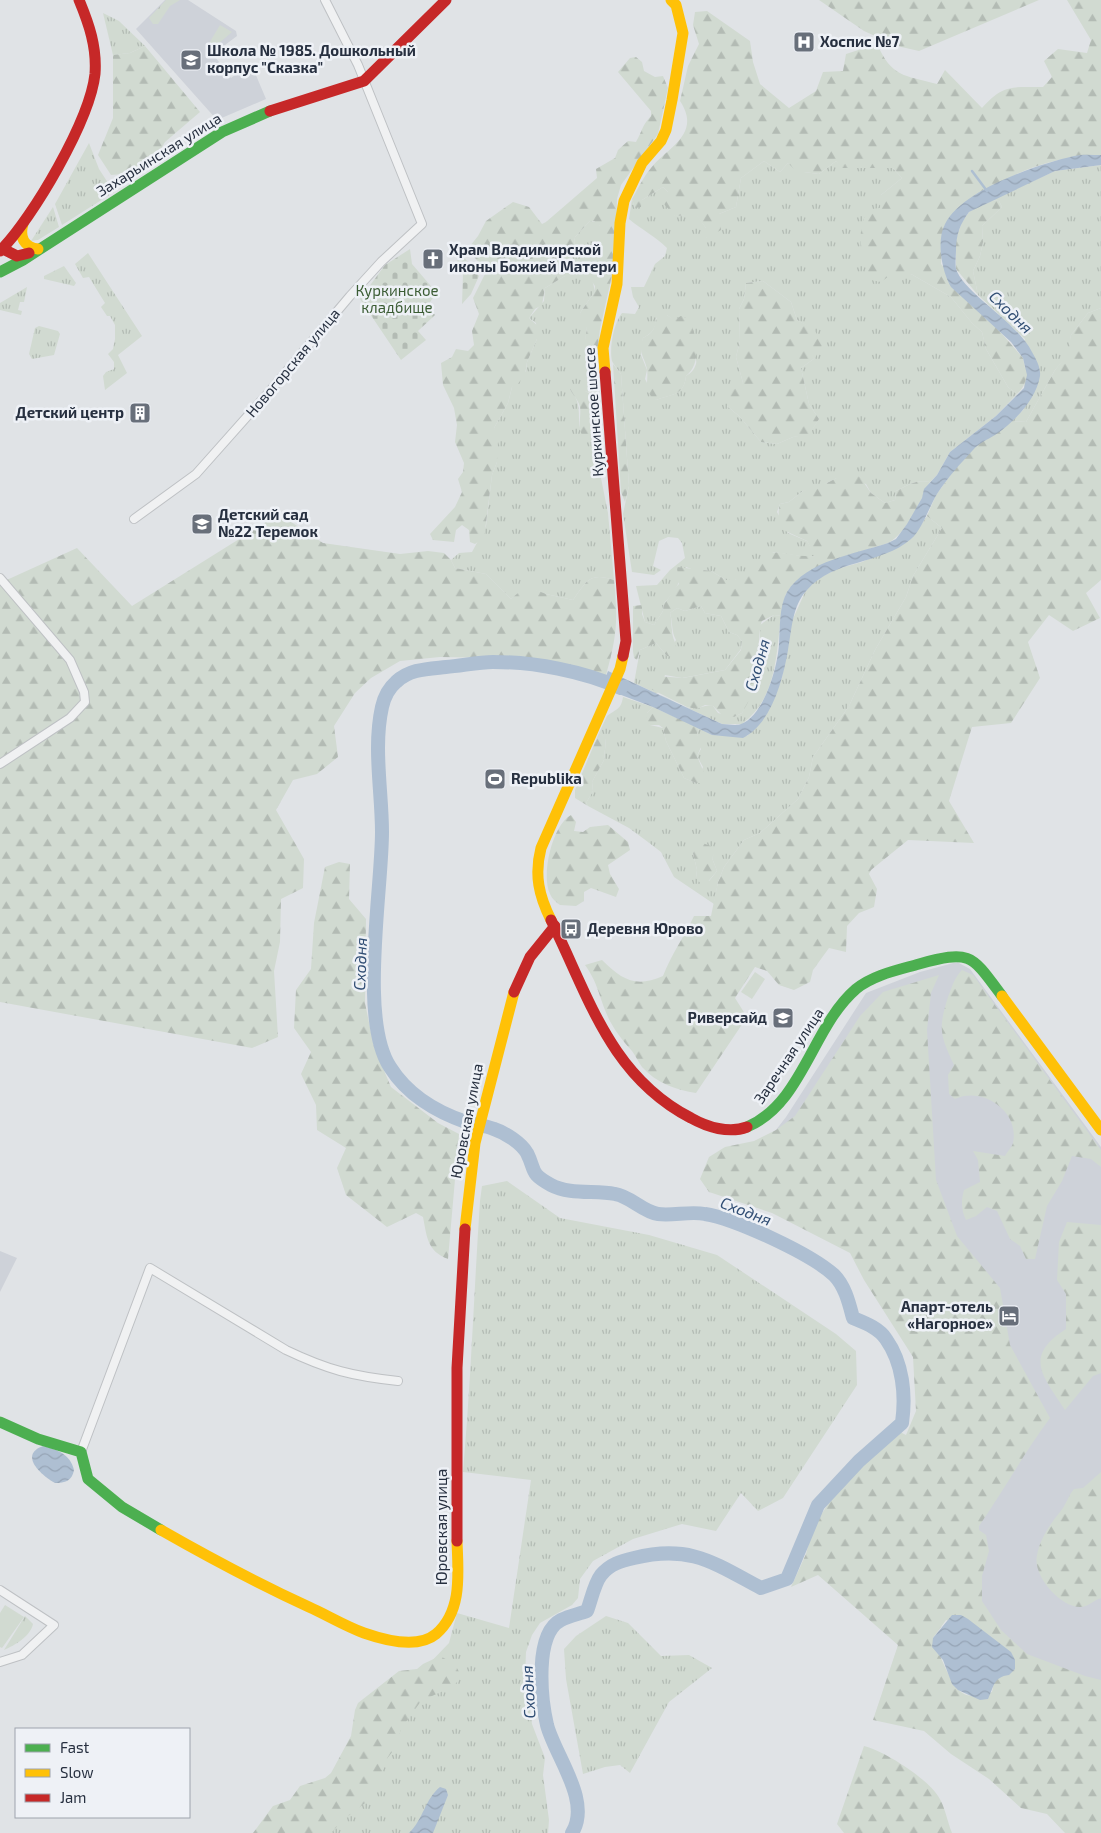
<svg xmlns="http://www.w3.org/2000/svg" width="1101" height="1833" font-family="'Exo 2',sans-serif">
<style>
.built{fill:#ced2d9}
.grass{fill:url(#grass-tufts);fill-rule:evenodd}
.forest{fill:url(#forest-firs);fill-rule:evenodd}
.cemetery{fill:url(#cemetery-stones)}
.pitch{fill:#d1dad1}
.water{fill:url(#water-waves)}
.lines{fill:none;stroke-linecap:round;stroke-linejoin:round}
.stream{stroke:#aebfd2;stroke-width:2.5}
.river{stroke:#aebfd2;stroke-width:14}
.street-casing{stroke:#bec1c4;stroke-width:10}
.street{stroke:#f0f1f2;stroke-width:8}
.fast{stroke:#4caf50;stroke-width:11}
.slow{stroke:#ffc107;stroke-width:11}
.jam{stroke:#c62828;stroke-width:11}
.labels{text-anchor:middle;stroke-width:5;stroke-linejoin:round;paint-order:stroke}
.poi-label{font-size:15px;font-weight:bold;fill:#273040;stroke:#eef1f6;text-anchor:start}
.street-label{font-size:15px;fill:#273040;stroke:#eef1f6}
.park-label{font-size:15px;fill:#3b5c34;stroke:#eef1f6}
.water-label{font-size:16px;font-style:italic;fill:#314e74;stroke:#eef1f6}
</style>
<defs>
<pattern id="grass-tufts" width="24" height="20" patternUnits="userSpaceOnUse" patternTransform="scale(1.25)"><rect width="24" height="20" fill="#d1dad1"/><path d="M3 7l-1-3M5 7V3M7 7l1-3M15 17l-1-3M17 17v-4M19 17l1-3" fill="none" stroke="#b3bbb4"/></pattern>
<pattern id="forest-firs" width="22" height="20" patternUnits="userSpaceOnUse" patternTransform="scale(1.25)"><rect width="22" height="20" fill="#d1dad1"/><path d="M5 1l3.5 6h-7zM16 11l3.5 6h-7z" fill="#b3bbb4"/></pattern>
<pattern id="cemetery-stones" width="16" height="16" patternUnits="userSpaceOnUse" patternTransform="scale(1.25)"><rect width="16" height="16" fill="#d1dad1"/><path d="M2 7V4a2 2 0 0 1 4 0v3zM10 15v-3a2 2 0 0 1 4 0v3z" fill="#b3bbb4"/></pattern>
<pattern id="water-waves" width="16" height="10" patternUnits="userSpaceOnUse" patternTransform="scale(1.25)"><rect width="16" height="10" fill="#aebfd2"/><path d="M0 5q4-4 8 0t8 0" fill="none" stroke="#96a4b5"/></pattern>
</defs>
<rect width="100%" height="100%" fill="#e0e3e6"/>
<g class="built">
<polygon points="165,0 188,0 236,31 237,36 213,54 231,78 247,66 249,70 253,68 266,99 217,120 136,29"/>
<polygon points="957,962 970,969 1101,1147 1101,1696 1054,1682 966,1608 970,1561 982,1514 915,1300 752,1161 786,1117 866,993 920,972"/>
<polygon points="0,1251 17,1258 0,1292"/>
</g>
<g class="grass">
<polygon points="166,0 180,0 170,6 158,24 153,24 149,18"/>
<polygon points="103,13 119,21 145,46 130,53 113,55"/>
<polygon points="89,143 99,169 114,192 62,225 55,204"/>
<path d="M764,161L780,172L788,163L804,172L819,174L836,161L842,168H893L902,178L881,195L889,276L911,274L951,297L972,323L982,332L986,349L1008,387L1017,394L996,416L950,452L937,475L930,482C917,479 908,485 896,491L895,500L885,503L871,493L866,484L837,478L812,490L803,491L789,502L780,504L777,512L788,533L807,541L816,556L807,557L773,552L758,570L735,580H726L711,571L694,570L686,567C681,579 674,594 664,603L663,611L654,625L645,622L636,586L657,585L670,570L685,558L682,543L678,538L668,537L659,541L653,566L661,570L654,575L632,572L623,514L629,486L621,374C618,370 614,365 612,361C609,348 614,322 622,313L635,314L639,307L633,297L631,287H644L655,264L665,256L667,248C655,236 642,230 629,219L632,199L635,208L642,200L663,187L668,192L675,216L696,214L706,228V238L719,214L736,207L741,178ZM763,281L791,302L797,320L813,329L815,358L801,368L809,404L819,419L809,434L793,437L777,444L761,442L739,416L727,406L743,383L736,357L740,341L739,309L744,299L746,283ZM667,315C677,322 699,352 696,364C694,370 691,373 686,376C684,396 671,394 656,400L645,379L647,370L641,355L643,338C652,333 656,329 656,318Z"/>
<polygon points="1101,165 1101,308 1088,313 1071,335 1068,355 1055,370 1026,422 1012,421 1024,409 1025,339 978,295 973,271 980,256 983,242 982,226 1002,207 999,201 990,200 1055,171"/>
<polygon points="53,207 59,227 38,240 31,241"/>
<path d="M590,221L598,222L600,226V259L588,263L595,291L580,313L587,328C585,342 583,349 595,358L597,397L589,392L570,390C588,408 569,428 591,442L599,440L601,436L602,460L600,473L608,513L614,580C589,572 587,581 573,600L546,594L526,587L511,599L486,574L455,568L451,560L459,553L472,552L486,526L492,475L497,462L494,428L508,403L512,387L526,371L527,362L537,339L536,323L529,318L544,301L545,288L565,276V266L573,255L575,237Z"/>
<polygon points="88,253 142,336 118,355 127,373 105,390 103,376 106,372 114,369 114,362 108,354 113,349 115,339 115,325 110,316 107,316 101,307 105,303 89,277 83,278 75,264"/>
<polygon points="64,266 76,283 74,286 44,279 44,276"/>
<polygon points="27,287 24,302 20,302 18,310 22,311 21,315 0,310 0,303"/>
<polygon points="39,326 58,331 60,334 54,355 32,359 29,354 35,328"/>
<path d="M927,516L942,528L913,576L906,597L875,650L849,706L813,757L809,777L798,799L760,833L744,840L724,867L718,882L714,904L674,877L661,852L648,842L629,828L588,806L586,803L593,791L592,782L604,760L606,739L599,733L607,716C616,709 621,710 623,697L653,707L647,713L650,725L663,728L666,741L684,778L696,783L703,767L697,756L701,749L697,734L699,728L712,735L747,736L764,717L782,678L791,623L806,590L819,578L837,569L862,562L912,538ZM696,850L715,851L712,858L717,871L709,881L696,878L697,870L693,853Z"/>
<path d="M701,606L705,613L721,616L729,632L737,635L742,641L741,649L725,670L682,678L665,675L657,694C669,697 679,706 690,708C699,710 704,704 713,706L718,713L734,717L742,713L756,682L760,654V625L774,615L781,616C776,655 777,698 742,724H722L634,683L640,650L656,643L667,656L676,640C671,631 673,623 670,613L677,608L685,611Z"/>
<path d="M507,1181L560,1218L649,1235L717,1255L836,1334L856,1351L857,1385L783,1498L758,1511L741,1493L716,1531L682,1524L633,1539L593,1561L580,1579L578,1598L572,1605L540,1623L532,1635L526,1652L525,1676L532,1724L545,1758L543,1775L549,1820L548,1833H295L345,1751L449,1643L457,1613L509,1628L531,1480L463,1472C471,1381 474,1291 480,1201L482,1186Z"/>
<path d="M25,1616L33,1624C30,1637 15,1645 4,1650Z"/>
<polygon points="606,1616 628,1623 661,1656 689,1655 712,1668 669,1702 630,1773 620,1765 605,1767 583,1774 566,1679 564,1649 576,1636"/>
</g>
<g class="forest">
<polygon points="819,0 1039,0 919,51 897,46 864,31"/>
<path d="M1067,0H1101V155C1070,156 1037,163 1009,178C986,191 965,210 944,226L941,264L1023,358C1026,373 1029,383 1017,394L1008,387L986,349L982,332L972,323L951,297L911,274L900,282L889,276L881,282L871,280C862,251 855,240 867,210L880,208L881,195L902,178L893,168H841L836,161L819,174L804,172L798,173L788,163L780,172L764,161L741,178L736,207L719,214L721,230L706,238V228L696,215L675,216L664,204L668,192L663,187L642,200L641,207L635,208L632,199C638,189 643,177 651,168C668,147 702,134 680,101L688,66L699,44L693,25L695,12L707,11L750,41L753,62L760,84L789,108L816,91L823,72L843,71L846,54L877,44C892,77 903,75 937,84L945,70L982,108C1003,84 1013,87 1043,87L1052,77L1044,61L1058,49L1087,53L1091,40Z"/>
<polygon points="145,46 200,112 165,142 159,152 136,173 111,175 98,155 113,118 113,55 130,53"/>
<path d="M636,57L642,62L644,71L655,77L663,76L668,88L658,134L621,185L617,199L615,262L600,329L597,355L595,358L584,346L587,328L581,322L580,313L595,291V286C585,271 575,267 600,259V226L594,221H590L575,237L573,255L565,266V276L545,288L542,305L535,309L529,318L539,327L537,339L527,362L525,375L516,386L512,387L508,403L494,428L498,439L497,462L492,475L485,531L482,539L475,544L470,542L469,530L462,525L456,530L454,542L433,540L430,534L455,507L462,492L458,479L463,472L464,463L455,442L457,425L454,408L443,385L441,363L452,357L456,349L468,351L474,345L472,331L479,314L473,298L486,272L472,254L470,246L478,236L486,221L513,202L529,207L542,224L546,222L597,178L596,169L615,158L618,150L628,141L636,142C643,130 641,127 651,116V111L618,72L630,58Z"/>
<polygon points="990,200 999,201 1002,207 982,226 983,242 980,256 973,271 978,295 956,269 956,239 962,222 969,212"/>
<polygon points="763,281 791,302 797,320 813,328 823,344 815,358 801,368 809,404 819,419 809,435 793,437 777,444 761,442 739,416 727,406 732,389 743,383 736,357 740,341 739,309 744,299 746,283"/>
<path d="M1101,308V580L1086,593L1100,618L1073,631L1049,615L1028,642L1040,678L1011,723L972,727L949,801L974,843L908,840L871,870L869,874L877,889L874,907L859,913L847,926L846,952L829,948L813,970L810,982L794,990L779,985L767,971L755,967L735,998L747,1017L696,1093C677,1090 656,1083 642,1067C638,1062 636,1056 632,1051C621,1039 611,1026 605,1010C598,992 597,982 585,965L602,960C622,980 636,988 663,976C671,955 684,937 694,916H711L718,882L724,867L744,840L760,833L798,799L809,777L813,757L849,706L875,650L906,597L913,576L942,528L927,516L936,495L954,470L977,445L1012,421L1026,422L1055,370L1067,355L1071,335L1088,313Z"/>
<path d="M658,315H667L674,320L681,316L689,319C697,336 702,364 686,376C684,396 672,394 656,400C642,390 649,383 647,369C644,355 638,354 643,338C658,330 652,327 658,315Z"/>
<polygon points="613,364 621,374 629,486 625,502 621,492"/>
<path d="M573,385L597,397L601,436L595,442C573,440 582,418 580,407C578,398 570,393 569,386Z"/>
<path d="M853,473L860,477L871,493L885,503L895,500L896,491C908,485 917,479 930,482C925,488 925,493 921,500C913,515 904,534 888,543C859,553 801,565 786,594C783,600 783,610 781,616L774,615L762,621C758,627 759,668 756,680C754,692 748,703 742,713L734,717H724L713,706L705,705L697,709L687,707L651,689L649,680L657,676L683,678L725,670L741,650L742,641L737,635L729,632L721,616L705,613L701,606L685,611L677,608L670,613C672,620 671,624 672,630C672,641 679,644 676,658L667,656L656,643L640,650L637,660L634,658L633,651V606L642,605V614L645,622L654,625L663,611L664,603C671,597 672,590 679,584L677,567L711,571L726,580H735L749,570H758L764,553C781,550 798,558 815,556L807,541L779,528C780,519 777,513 780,504L789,502L803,491L829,482L844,474Z"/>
<path d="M279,514L323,543L400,554L428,551L444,553L451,560L455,568L486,574L511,599L526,586L546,594L573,600C587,581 589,572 614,580C618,620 617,636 606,675L504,658L440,657L400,661L371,678L355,693L334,726L338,757L317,774L293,780L276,810L304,859L303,888L281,899L280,942L274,971L278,1037L252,1048L0,1002V583L77,548L132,606Z"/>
<polygon points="653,707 699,728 697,734 702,745 697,756 707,780 705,783 696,783 684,778 666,741 663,728 659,725 650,725 647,721 647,713"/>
<polygon points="599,733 606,738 604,760 592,782 593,791 586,803 588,806 575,798 575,790"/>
<path d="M571,815L576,822L574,831L583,832L590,827L608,825L628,842L630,850L608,865L610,874L619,889L616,897L591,888L584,892V901L576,906L560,905C556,902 552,899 550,894C541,875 552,825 571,815Z"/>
<polygon points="700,842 713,847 716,851 712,858 717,871 706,884 701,884 696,878 697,870 693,853"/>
<path d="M339,862L350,864L349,899L366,919L365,1003L374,1047L391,1087L438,1123L459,1134L448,1259C427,1251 427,1237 423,1217L416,1213L387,1227L346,1195L337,1168L346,1148L317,1130L316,1105L301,1074L311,1052L294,1028L296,990L311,969L314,923L325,867Z"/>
<path d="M962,970L973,975L1101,1150V1167L1091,1159L1072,1156L1062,1181L1047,1206L1035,1259H1026L1020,1246L1010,1239L997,1211L987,1207L976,1216L966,1220C961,1210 961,1201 964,1190L980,1182L978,1160L973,1151L1005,1156C1007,1152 1012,1147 1013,1143C1020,1111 982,1086 955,1099L949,1094L948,1075L954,1065C940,1035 938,1029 948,997C952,987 954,978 962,970Z"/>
<path d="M939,975L931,993L927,1030L936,1180L957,1236L1000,1288L1010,1345L1050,1418C1024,1453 1004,1490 979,1526V1530L986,1535L989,1551L982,1576V1601L1001,1630L1027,1654L1085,1676L1101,1680V1833H1065L1047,1814L1021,1808L989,1779L951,1754L924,1731L873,1720L898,1645L818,1575L791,1587L806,1554L813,1527L832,1498L859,1467L898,1431L906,1435L916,1411L913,1357L864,1280L850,1253L772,1213L709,1192L700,1179L709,1157L725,1147L754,1141L776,1130L795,1116L860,1016L883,992ZM946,1620C994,1633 988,1629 1000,1676L994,1682L992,1692C984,1693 972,1698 964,1694C950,1686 940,1654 933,1638Z"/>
<path d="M1067,1222L1101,1225V1373L1093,1376L1065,1410C1044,1377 1022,1357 1066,1329V1294L1057,1280L1059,1242Z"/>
<path d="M1101,1472V1598C1094,1600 1088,1607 1080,1607C1060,1607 1032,1575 1037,1555C1040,1539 1050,1524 1060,1512C1066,1505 1068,1496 1074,1489L1083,1488Z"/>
<polygon points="440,1656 455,1664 459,1672 458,1681 452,1687 421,1701 401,1729 396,1747 386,1760 369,1800 343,1820 331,1833 253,1833 273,1806 290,1800 300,1786 325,1778 331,1773 351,1736 355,1710 358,1703 399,1671 417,1669 423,1664"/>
<path d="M864,1746C883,1750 928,1779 938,1796C945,1806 947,1821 952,1833H844L837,1824Z"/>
</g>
<g class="cemetery">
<polygon points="410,249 412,264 436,292 428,306 435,315 418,331 426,340 401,360 360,299 385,265"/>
<polygon points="463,256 479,276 471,294 462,304 463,274 457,261"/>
</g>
<g class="pitch">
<polygon points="220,25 232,32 211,50 208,45"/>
<polygon points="755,972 765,979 752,999 741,992"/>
<polygon points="5,1605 24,1617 2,1648 0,1647 0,1613"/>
</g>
<g class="water">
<path d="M1101,155V165L1055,171L969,212C960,224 956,235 956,250C956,255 955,263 956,269C964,293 1017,322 1032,352C1036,359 1041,368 1040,376C1036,400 1014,422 995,435C987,440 979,443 973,450C960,464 948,477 937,494C930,505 922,530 911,539C881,565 834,559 807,590C792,606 792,629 788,650C783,679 772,723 743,738L712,735L653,707L608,690L603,684L608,671L722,724C728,724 736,726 741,724C764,716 778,666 779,644C780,629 779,606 787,592C807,560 856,554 888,543L896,539L907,524L922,498L924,489L937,475L950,452L996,416L1024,388L1027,375L1023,358L1011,342L951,287C942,272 936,241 945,224C962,190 1038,164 1074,156C1083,154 1092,155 1101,155Z"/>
<path d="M43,1446C58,1450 70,1454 74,1470C72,1481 65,1483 55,1483C42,1476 18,1455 43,1446Z"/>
<path d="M952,1615H961L968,1619L1011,1652L1015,1660V1669L1009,1675C993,1677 994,1687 988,1699L980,1700L958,1690L952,1684L943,1660L932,1647L933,1638Z"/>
<path d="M440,1787L446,1789L448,1795L433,1833H409C423,1820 425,1799 440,1787Z"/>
</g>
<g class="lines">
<polyline class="stream" points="972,171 987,191"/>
<path class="river" d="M572,1833C592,1801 555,1756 547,1725C541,1699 534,1634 561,1620C569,1616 579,1614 587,1611C591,1601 594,1584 601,1575C610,1564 621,1561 634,1558C690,1544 714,1563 761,1588L787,1579L818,1505L859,1461L902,1423C906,1395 903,1363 886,1339C879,1328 865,1323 853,1318C849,1303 845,1286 834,1275C811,1254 736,1219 705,1214C690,1211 673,1216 658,1214C643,1212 630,1196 615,1194C595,1190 570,1195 551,1185C529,1173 536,1171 527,1153C521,1143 506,1133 494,1129C485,1125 475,1125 466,1122C436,1112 407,1094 390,1067C359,1020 382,890 382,832C382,792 373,747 382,707C384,698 389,688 396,682C410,669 427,669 446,667C461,666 478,662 493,662C535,662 582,671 621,688"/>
<g class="street-casing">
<g id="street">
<polyline points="134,519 196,474 269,392 350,296 381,262 422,224 358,65 325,0"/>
<polyline points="0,578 70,660 84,692 85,702 70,718 0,764"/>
<path d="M81,1452L150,1268L286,1350C328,1370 352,1376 398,1381"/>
<polyline points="0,1590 54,1625 22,1655 0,1662"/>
</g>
</g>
<use href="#street" class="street"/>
<g class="fast">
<polyline points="0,272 23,260 222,132 270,111"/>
<path d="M747,1127C803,1103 812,1027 856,989C873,975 898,970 919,964C971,950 971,954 1002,996"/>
<polyline points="0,1422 38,1439 81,1452 88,1479 122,1507 161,1530"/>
</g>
<g class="slow">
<path d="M23,224C19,237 24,247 38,249"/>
<polyline points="605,372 603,348 617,284 620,223 624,201 642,163 661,141 666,130 672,100 683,33 676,5 671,0"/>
<path d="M551,920C539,896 534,875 541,848L620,669L623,656"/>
<polyline points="1002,996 1101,1130"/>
<polyline points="465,1229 475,1143 514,992"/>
<path d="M161,1530C210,1558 257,1583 309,1607C327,1615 345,1626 364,1633C384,1640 418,1649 436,1634C463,1611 458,1572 457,1541"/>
</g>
<g class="jam">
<polyline points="270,111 364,81 446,0"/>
<polyline points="3,249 17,256 29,253"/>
<path d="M0,251C33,218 90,120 95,74C97,47 89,24 79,0"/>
<polyline points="605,372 626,641 623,656"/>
<path d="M551,920C589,997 610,1076 691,1118C707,1127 729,1134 747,1127"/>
<polyline points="514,992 530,957 555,926"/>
<polyline points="457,1541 457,1368 465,1229"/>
</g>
</g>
<defs>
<g id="hospital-square" transform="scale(1.125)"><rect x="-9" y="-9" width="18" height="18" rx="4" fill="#686f7a" stroke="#eef1f6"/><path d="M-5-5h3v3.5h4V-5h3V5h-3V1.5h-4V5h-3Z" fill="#fff"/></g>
<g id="school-square" transform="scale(1.125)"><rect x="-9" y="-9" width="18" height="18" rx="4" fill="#686f7a" stroke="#eef1f6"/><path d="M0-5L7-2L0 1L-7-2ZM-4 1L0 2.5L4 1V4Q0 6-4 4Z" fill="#fff"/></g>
<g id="church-square" transform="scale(1.125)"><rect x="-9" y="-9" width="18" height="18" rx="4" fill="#686f7a" stroke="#eef1f6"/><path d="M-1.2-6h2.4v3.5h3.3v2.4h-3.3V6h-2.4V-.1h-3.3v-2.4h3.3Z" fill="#fff"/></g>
<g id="building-square" transform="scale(1.125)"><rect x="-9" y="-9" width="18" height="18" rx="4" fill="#686f7a" stroke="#eef1f6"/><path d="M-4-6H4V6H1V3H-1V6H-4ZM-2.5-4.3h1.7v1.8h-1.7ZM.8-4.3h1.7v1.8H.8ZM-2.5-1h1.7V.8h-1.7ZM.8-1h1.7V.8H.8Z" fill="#fff"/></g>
<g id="stadium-square" transform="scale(1.125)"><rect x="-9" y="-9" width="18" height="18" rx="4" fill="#686f7a" stroke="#eef1f6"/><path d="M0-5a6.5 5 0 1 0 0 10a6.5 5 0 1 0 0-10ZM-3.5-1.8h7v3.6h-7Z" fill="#fff"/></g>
<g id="bus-square" transform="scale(1.125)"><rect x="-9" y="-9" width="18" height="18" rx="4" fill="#686f7a" stroke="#eef1f6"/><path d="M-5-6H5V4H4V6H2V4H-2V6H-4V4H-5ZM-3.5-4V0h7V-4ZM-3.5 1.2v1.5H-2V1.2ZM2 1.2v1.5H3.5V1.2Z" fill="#fff"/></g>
<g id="hotel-square" transform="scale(1.125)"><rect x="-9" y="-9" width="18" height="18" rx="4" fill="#686f7a" stroke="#eef1f6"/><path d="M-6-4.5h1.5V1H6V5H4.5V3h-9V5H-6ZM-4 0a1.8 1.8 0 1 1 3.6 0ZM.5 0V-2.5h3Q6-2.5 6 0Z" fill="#fff"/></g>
</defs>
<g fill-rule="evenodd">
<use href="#hospital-square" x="804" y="42"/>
<use href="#school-square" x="191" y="60"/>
<use href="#church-square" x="433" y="259"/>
<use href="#building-square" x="140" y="413"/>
<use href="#school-square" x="202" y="524"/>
<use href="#stadium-square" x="495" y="779"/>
<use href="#bus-square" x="571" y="929"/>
<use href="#school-square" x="783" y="1018"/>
<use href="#hotel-square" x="1009" y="1316"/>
</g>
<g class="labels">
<g class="poi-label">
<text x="820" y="47">Хоспис №7</text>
<text x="207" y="56">Школа № 1985. Дошкольный<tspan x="207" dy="17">корпус "Сказка"</tspan></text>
<text x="449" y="255">Храм Владимирской<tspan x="449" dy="17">иконы Божией Матери</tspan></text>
<text x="124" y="418" text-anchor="end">Детский центр</text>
<text x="218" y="520">Детский сад<tspan x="218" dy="17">№22 Теремок</tspan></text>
<text x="511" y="784">Republika</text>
<text x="587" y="934">Деревня Юрово</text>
<text x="767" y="1023" text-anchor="end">Риверсайд</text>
<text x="993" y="1312" text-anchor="end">Апарт-отель<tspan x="993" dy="17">«Нагорное»</tspan></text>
</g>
<g class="street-label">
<text transform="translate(159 155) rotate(-32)" y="5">Захарьинская улица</text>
<text transform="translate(293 363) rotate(-50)" y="5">Новогорская улица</text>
<text transform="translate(594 412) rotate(-94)" y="5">Куркинское шоссе</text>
<text transform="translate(789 1056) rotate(-56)" y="5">Заречная улица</text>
<text transform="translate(467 1121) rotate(-79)" y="5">Юровская улица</text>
<text transform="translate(442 1527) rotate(-90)" y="5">Юровская улица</text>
</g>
<g class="park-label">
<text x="397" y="296">Куркинское<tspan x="397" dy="17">кладбище</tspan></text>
</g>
<g class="water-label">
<text transform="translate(1011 312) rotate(44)" y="6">Сходня</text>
<text transform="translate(757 665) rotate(-74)" y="6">Сходня</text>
<text transform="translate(360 964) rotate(-88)" y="6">Сходня</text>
<text transform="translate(746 1211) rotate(21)" y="6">Сходня</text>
<text transform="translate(528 1692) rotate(-93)" y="6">Сходня</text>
</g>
</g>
<rect x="15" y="1728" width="175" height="90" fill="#eef1f6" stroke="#9ea4ad"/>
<rect x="25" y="1744" width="25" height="8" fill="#4caf50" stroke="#9ea4ad"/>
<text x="60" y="1753" font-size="15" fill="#273040">Fast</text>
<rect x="25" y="1769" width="25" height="8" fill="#ffc107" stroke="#9ea4ad"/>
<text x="60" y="1778" font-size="15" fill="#273040">Slow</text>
<rect x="25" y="1794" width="25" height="8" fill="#c62828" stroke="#9ea4ad"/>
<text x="60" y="1803" font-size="15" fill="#273040">Jam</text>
</svg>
